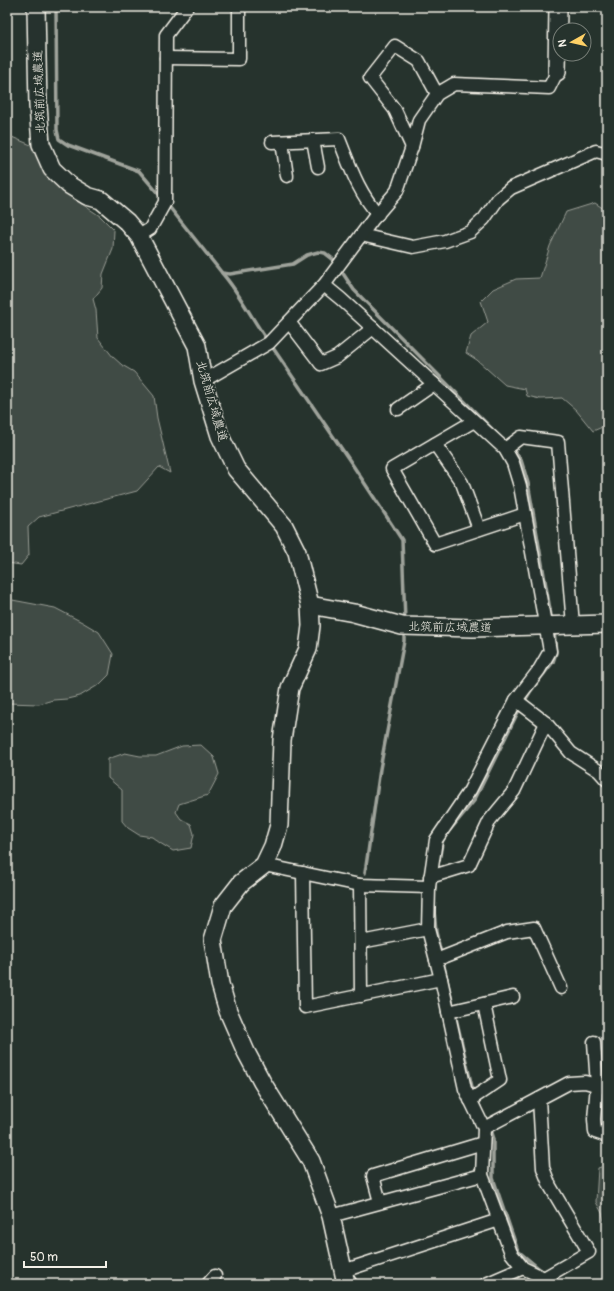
<svg xmlns="http://www.w3.org/2000/svg" width="614" height="1291" font-family="Pangolin,'Klee One',sans-serif">
<style>
.green{fill:#414b45;stroke:#9a9e96}
.lines{fill:none;stroke-linecap:round;stroke-linejoin:round}
.stream{stroke:#9fa39b;stroke-width:3.5}
.street-casing{stroke:#f4f1e8;stroke-width:15}
.secondary-casing{stroke:#f4f1e8;stroke-width:20}
.street{stroke:#26332d;stroke-width:12}
.secondary{stroke:#26332d;stroke-width:17}
.labels{text-anchor:middle;stroke-width:4;stroke-linejoin:round;paint-order:stroke}
.street-label{font-size:12px;fill:#f4f1e8;stroke:#26332d}
</style>
<rect width="100%" height="100%" fill="#26332d"/>
<filter id="ink" filterUnits="userSpaceOnUse"><feTurbulence type="fractalNoise" baseFrequency=".025" numOctaves="2"/><feDisplacementMap in="SourceGraphic" scale="8" xChannelSelector="R" yChannelSelector="G"/><feConvolveMatrix kernelMatrix="1 2 1 2 8 2 1 2 1" color-interpolation-filters="sRGB"/></filter>
<g filter="url(#ink)">
<g class="green">
<polygon points="7,135 31,145 39,159 65,193 100,216 114,230 113,249 103,274 102,288 93,299 96,310 98,338 113,357 122,365 134,372 154,396 157,418 170,473 159,467 137,491 39,517 28,527 29,555 21,565 7,563"/>
<polygon points="595,203 607,211 607,425 593,431 576,410 562,398 540,399 527,396 525,389 505,385 477,360 466,353 471,336 488,322 481,301 493,289 516,279 540,278 550,246 566,212"/>
<polygon points="7,599 55,608 82,622 99,632 113,654 109,675 100,684 80,696 67,699 53,700 39,704 7,703"/>
<polygon points="201,745 214,757 219,774 208,795 179,804 176,812 181,819 191,824 194,834 191,848 173,851 160,843 152,837 139,835 128,828 122,821 122,790 108,778 108,759 125,753 140,756 156,756 182,746"/>
<polygon points="607,1165 607,1233 602,1213 596,1202 598,1168"/>
</g>
<g class="lines">
<g class="stream">
<polyline points="56,7 57,130 59,139 68,145 139,171 162,198"/>
<polyline points="167,204 222,273 230,274 293,264 307,255 318,252 325,253 334,260 354,290 500,437"/>
<path d="M222,273C242,296 254,324 273,348L350,461L402,540L405,621"/>
<polyline points="512,448 521,460 528,483 552,621"/>
<polyline points="450,830 474,801 518,712 530,692 553,662 556,653 554,629"/>
<polyline points="439,861 443,838"/>
<polyline points="365,873 380,769 404,641 404,631"/>
<polyline points="434,911 436,932 472,1087 480,1107"/>
<polyline points="489,1127 493,1139 493,1178 518,1251 542,1271"/>
<polyline points="551,1276 556,1279 558,1284"/>
</g>
<g class="street-casing">
<g id="street">
<polyline points="166,58 239,59 239,7"/>
<polyline points="313,140 318,167"/>
<path d="M272,142L339,139C350,166 358,192 378,214"/>
<polyline points="282,142 287,176"/>
<polyline points="412,147 395,110 370,78 395,46 419,61 437,94"/>
<polyline points="361,235 413,247 445,241 470,232 484,219 498,199 511,188 596,151 607,154"/>
<polyline points="139,236 150,229 165,202 166,35 187,7"/>
<polyline points="324,285 341,299 505,449 513,463 520,486 550,651 539,670 516,700 470,790 436,840 429,887 428,929 441,979 465,1089 484,1128 482,1175 511,1253 523,1268 544,1278 548,1284"/>
<polyline points="289,322 321,364 337,357 373,328"/>
<polyline points="203,381 269,343 324,285 373,219 397,191 412,147 419,120 437,94 454,84 549,88 557,72"/>
<polyline points="398,409 434,384"/>
<polyline points="474,421 392,469 435,544 525,514"/>
<polyline points="435,444 462,483 479,529"/>
<polyline points="505,449 521,437 558,442 573,625"/>
<polyline points="516,700 546,723 571,753 599,771 607,780"/>
<polyline points="264,865 360,885 429,887"/>
<polyline points="303,873 305,1007 441,979"/>
<polyline points="430,877 469,865 490,820 514,791 546,723"/>
<polyline points="360,885 361,996"/>
<polyline points="361,942 428,929"/>
<polyline points="436,960 507,932 534,928 561,988"/>
<polyline points="448,1012 513,997"/>
<polyline points="594,1042 597,1085 594,1119 595,1132 607,1136"/>
<polyline points="539,1099 543,1168 550,1186 589,1252 544,1278"/>
<polyline points="470,1100 500,1080 484,1004"/>
<polyline points="484,1128 569,1083 585,1082 607,1088"/>
<polyline points="380,1202 373,1176 483,1143"/>
<polyline points="331,1216 482,1175"/>
<polyline points="343,1271 499,1220"/>
<polyline points="208,1284 215,1276"/>
<polyline points="486,1284 523,1268"/>
</g>
</g>
<g class="secondary-casing">
<g id="secondary">
<polyline points="36,7 38,106 41,144 52,169 69,185 87,196 101,200 127,222 139,236 197,346 203,381 220,436 236,469 284,526 297,552 310,605 311,626 308,649 290,688 282,740 279,825 273,846 264,865 241,883 223,906 213,940 220,984 228,1011 246,1052 262,1082 311,1161 331,1216 345,1279 348,1284"/>
<polyline points="557,72 558,7"/>
<polyline points="310,605 354,613 402,626 473,628 607,624"/>
</g>
</g>
<use href="#street" class="street"/>
<use href="#secondary" class="secondary"/>
</g>
</g>
<g class="labels">
<g class="street-label">
<text transform="translate(39 92) rotate(-92)" y="4">北筑前広域農道</text>
<text transform="translate(212 401) rotate(74)" y="4">北筑前広域農道</text>
<text transform="translate(450 627) rotate(1)" y="4">北筑前広域農道</text>
</g>
</g>
<rect width="614" height="1291" fill="none" stroke="#26332d" stroke-width="24"/>
<rect x="12" y="12" width="590" height="1267" fill="none" stroke="#f4f1e8" stroke-width="1.5" filter="url(#ink)"/>
<g transform="translate(572 42) rotate(262)"><circle r="19" fill="#26332d" stroke="#787f78"/>
<path d="M0-3L7 15L0 10L-7 15Z" fill="#ffd166"/>
<text y="-6" font-size="11" font-weight="bold" text-anchor="middle" fill="#f4f1e8">N</text>
</g>
<path d="M24 1261v6h82v-6" fill="none" stroke="#f4f1e8" stroke-width="2"/>
<text x="30" y="1261" font-size="12" fill="#f4f1e8" stroke="#26332d" stroke-width="3" paint-order="stroke">50 m</text>
</svg>
